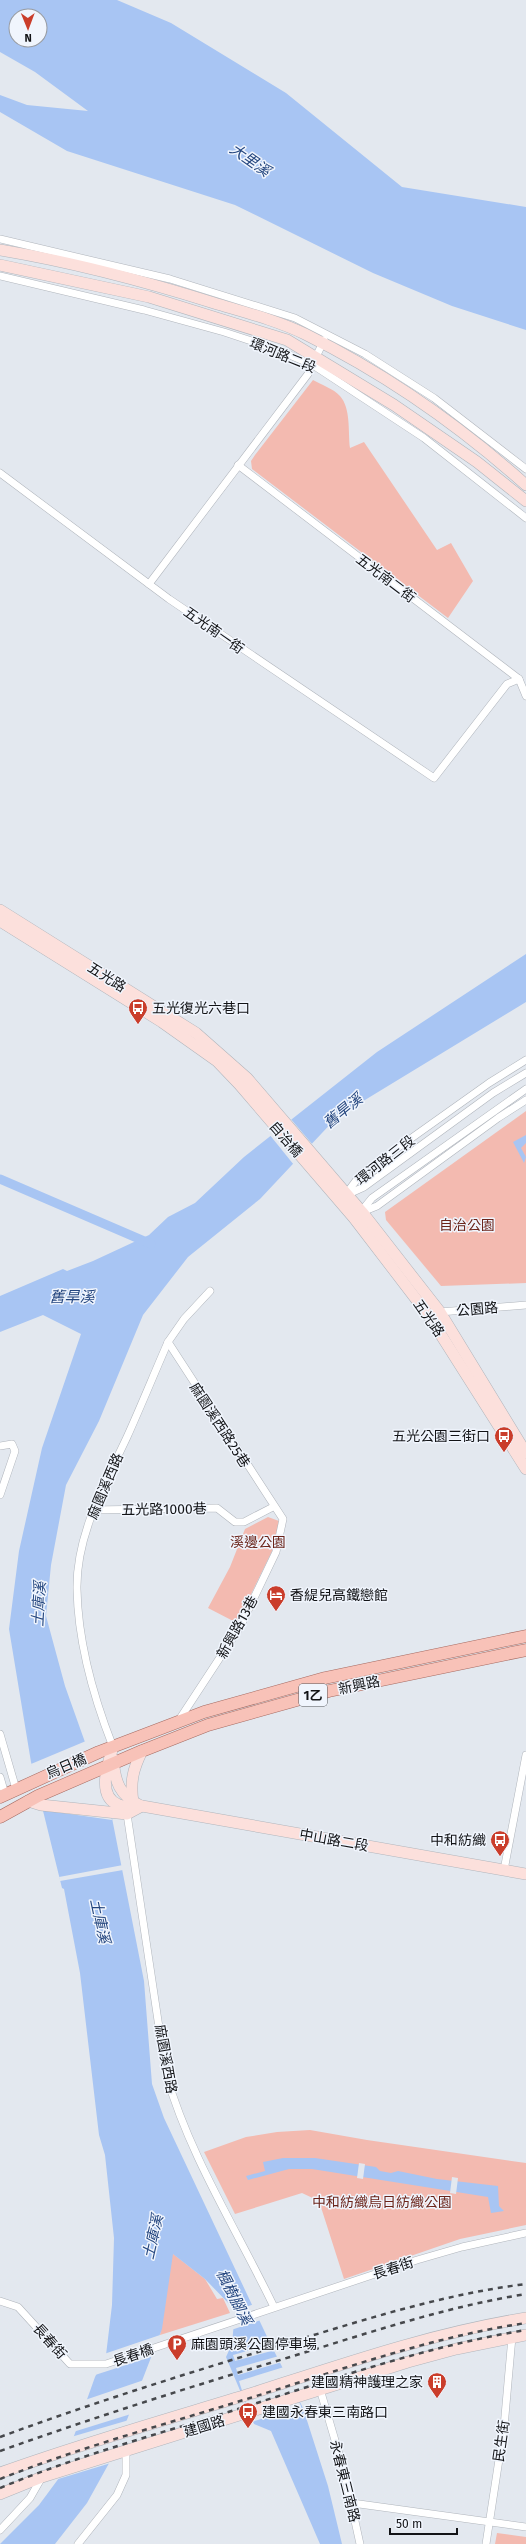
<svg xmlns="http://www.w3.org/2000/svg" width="526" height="2544" font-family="'Fira Sans','Noto Sans TC',sans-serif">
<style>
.green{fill:#f3bab0}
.water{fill:#a8c5f3;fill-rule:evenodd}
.pier{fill:#e3e8ef}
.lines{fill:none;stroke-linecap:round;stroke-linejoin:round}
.canal{stroke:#a8c5f3;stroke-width:9}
.street-casing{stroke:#b0b5bc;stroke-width:8}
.secondary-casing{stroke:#b0b5bc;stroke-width:12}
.primary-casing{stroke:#a56a61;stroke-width:13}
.street{stroke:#fff;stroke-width:7}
.secondary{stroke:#fce0dc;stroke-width:11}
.primary{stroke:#f8c2b8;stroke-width:12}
.rail{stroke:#46484c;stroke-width:2.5;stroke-dasharray:5 5;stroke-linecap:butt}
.labels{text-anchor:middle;stroke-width:3;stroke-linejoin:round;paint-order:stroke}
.shield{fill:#f0f5fd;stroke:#55575b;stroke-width:1}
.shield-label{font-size:13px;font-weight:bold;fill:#121316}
.street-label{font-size:14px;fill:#121316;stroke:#f0f5fd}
.poi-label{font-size:14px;fill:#121316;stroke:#f0f5fd;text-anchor:start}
.park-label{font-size:14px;fill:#6b241a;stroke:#f0f5fd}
.water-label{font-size:15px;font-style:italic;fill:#23457e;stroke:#f0f5fd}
</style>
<rect width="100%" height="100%" fill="#e3e8ef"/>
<g class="green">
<path d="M313,380C320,384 334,389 340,396C351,408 348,432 350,448L364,442L437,550L451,543L473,581L448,618L252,469L251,461L255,455Z"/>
<polygon points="526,1111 526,1283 441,1286 386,1220 385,1212"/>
<polygon points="268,1517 279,1521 275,1545 237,1623 208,1608 230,1567 245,1529"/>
<polygon points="310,2130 367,2140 526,2163 526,2225 460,2239 344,2279 319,2201 302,2193 235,2214 204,2152 246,2137 277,2132"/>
<polygon points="172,2253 205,2279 217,2299 223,2298 230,2313 160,2335"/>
<polygon points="497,2533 526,2537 526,2544 495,2544"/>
</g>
<g class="water">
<path d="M0,0H117L171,23L286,93L402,187L526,207V330L452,306L373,273L235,205L67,151L0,112V95L27,105L88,111L35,72L0,52ZM16,16H40V40H16Z"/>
<polygon points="526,954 526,1002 337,1117 260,1199 188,1257 143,1315 99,1421 66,1485 51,1565 46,1616 65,1686 112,1818 144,1981 152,2084 164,2118 270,2343 303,2408 328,2486 342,2544 320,2544 271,2431 254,2424 226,2357 232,2344 235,2310 205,2279 173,2254 162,2329 113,2456 87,2503 55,2544 0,2544 39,2505 59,2478 95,2377 106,2355 112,2305 114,2238 105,2155 99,2135 80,1973 64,1889 62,1888 31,1762 9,1629 19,1551 42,1448 81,1334 43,1315 0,1332 0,1296 63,1269 67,1271 93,1261 149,1235 168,1217 195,1203 244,1157 377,1052"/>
<polygon points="526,1135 526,1143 521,1148 526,1157 524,1163 513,1142"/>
<polygon points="283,2158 315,2158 376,2167 380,2171 391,2173 398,2171 437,2179 498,2186 499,2206 504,2211 491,2213 488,2197 312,2169 289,2169 248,2180 246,2176 265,2171 263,2162"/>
</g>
<g class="pier">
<polygon points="290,1118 313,1145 294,1165 269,1134"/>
<polygon points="86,1741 103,1787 112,1820 42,1810 31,1764"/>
<polygon points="123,1865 123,1870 60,1881 59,1877"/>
<polygon points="359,2163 365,2164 363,2179 357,2178"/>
<polygon points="452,2177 458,2178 456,2194 450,2193"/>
<polygon points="254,2304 261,2320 231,2330 233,2312"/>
<polygon points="160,2335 154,2356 95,2375 104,2354"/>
<polygon points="272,2344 275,2350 235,2361 233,2355"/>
<polygon points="279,2356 282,2362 238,2375 236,2368"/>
<polygon points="284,2367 301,2406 252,2422 239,2381"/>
<polygon points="144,2380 131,2414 73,2432 85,2400"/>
<polygon points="129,2420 111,2463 55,2480 71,2437"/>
</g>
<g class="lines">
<polyline class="canal" points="0,1179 151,1244"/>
<g class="street-casing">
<g id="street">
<polyline points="0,239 170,279 295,318 365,354 434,398 526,469"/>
<polyline points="0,276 144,310 224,332 273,348 313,365 424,438 526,518"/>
<polyline points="238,465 519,679 526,696"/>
<polyline points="0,473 169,599 434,778 507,684 519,679"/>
<polyline points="149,584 308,374 324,340"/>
<polyline points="346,1194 361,1174 489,1083 526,1060"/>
<polyline points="344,1196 364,1187 493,1093 526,1073"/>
<polyline points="362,1212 377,1206 498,1118 526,1100"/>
<polyline points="359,1214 372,1198 526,1089"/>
<polyline points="429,1316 440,1312 526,1305"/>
<polyline points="168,1342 283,1519 276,1552 240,1627 179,1720"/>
<polyline points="0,1446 12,1444 15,1451 0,1495"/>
<polyline points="93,1510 217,1508 235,1522 244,1522 273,1507"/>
<polyline points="0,1734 16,1789"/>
<path d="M113,1747C93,1696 78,1644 77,1589C76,1535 105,1484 127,1437C141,1406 154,1374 168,1342L184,1319L210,1291"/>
<polyline points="0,1777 5,1794"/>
<path d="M127,1814L166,2074C190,2157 237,2230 274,2307"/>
<polyline points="504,1870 526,1755"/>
<polyline points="0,2301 18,2307 70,2364 106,2364 417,2260 462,2247 526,2233"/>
<polyline points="315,2372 344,2471 360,2544"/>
<polyline points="352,2503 526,2527"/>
<polyline points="0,2530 30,2498 42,2477"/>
<polyline points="78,2544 117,2495 126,2475 126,2451"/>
<polyline points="486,2544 504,2427 512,2337"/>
</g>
</g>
<g class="secondary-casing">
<g id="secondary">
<path d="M0,250C72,262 144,281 214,303C244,312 276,320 305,334C384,373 460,426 526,485"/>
<polyline points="0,265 149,297 287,340 394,405 477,462 526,501"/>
<polyline points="0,910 196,1033 247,1078 362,1212 440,1312 526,1453"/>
<polyline points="0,921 162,1022 217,1061 239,1084 354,1218 429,1316 526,1469"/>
<path d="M113,1747C108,1763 96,1797 119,1805C125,1807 135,1806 142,1806L526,1874"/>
<path d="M113,1759C115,1782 119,1795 141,1806"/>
<polyline points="28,1801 41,1805 127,1814 140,1807"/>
<path d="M133,1802C130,1782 133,1769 142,1751"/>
<path d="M0,2473C83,2443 168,2419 253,2393C343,2364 432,2333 526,2318"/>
<polyline points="0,2494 42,2477 408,2362 456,2349 526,2335"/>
</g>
</g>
<g class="primary-casing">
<g id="primary">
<polyline points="0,1797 99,1752 204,1712 325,1678 526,1636"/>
<polyline points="0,1817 38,1796 142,1751 208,1725 329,1691 526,1650"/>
</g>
</g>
<use href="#street" class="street"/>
<use href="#secondary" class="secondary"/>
<use href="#primary" class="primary"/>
<g class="rail">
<path d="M0,2437C95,2402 191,2372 288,2343C366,2319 445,2294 526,2284"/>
<path d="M0,2451C95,2417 193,2386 290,2357C368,2333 445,2307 526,2294"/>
<path d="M0,2479C81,2447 166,2424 250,2398C340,2370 431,2337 526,2323"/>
<path d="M0,2488C77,2456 158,2434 238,2409C333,2379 428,2346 526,2330"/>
</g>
</g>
<defs>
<g id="bus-pin" transform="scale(1)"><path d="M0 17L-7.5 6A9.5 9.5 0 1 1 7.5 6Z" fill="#ca3d2b" stroke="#f0f5fd"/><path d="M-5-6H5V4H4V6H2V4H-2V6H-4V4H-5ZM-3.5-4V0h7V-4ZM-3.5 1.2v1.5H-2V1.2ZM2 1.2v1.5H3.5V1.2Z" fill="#fff"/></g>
<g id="hotel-pin" transform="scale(1)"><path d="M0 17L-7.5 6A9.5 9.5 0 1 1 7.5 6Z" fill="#ca3d2b" stroke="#f0f5fd"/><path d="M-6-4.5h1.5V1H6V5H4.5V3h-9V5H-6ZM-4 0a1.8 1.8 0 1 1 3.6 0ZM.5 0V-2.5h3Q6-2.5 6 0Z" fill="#fff"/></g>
<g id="parking-pin" transform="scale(1)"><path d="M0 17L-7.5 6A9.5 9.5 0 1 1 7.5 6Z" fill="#ca3d2b" stroke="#f0f5fd"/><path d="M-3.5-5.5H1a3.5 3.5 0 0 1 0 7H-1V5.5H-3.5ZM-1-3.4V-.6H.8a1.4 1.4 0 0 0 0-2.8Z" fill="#fff"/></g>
<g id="building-pin" transform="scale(1)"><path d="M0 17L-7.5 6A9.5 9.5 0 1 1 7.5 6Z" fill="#ca3d2b" stroke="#f0f5fd"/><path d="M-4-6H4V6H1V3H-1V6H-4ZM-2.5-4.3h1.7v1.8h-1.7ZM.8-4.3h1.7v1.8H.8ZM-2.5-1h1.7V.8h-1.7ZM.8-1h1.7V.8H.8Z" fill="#fff"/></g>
</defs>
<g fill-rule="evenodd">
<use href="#bus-pin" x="138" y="1008"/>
<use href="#bus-pin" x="504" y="1436"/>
<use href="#hotel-pin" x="276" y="1595"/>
<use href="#bus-pin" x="500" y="1840"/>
<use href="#parking-pin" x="177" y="2344"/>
<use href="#building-pin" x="437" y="2382"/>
<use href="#bus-pin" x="248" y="2412"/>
</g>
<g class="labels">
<rect class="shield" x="299" y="1684" width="28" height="22" rx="3"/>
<g class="shield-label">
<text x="313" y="1700">1乙</text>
</g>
<g class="street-label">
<text transform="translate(283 355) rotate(22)" y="5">環河路二段</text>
<text transform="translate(386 578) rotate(37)" y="5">五光南二街</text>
<text transform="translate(214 630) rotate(35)" y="5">五光南一街</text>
<text transform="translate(107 977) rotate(32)" y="5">五光路</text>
<text transform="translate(286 1139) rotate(49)" y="5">自治橋</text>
<text transform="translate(385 1160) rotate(-38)" y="5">環河路三段</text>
<text transform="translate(477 1309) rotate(-5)" y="5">公園路</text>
<text transform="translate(429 1318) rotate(55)" y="5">五光路</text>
<text transform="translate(220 1425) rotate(57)" y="5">麻園溪西路25巷</text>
<text transform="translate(105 1486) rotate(-67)" y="5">麻園溪西路</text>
<text transform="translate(164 1509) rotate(-1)" y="5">五光路1000巷</text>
<text transform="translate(237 1627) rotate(-61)" y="5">新興路13巷</text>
<text transform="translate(359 1685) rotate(-12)" y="5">新興路</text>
<text transform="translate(66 1766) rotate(-23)" y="5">烏日橋</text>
<text transform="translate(334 1840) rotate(10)" y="5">中山路二段</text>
<text transform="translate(166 2059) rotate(80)" y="5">麻園溪西路</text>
<text transform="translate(393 2268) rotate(-18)" y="5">長春街</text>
<text transform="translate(50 2341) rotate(48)" y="5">長春街</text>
<text transform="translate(133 2355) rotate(-19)" y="5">長春橋</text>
<text transform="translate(204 2426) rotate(-17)" y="5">建國路</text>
<text transform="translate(501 2441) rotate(-82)" y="5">民生街</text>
<text transform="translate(345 2481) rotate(76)" y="5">永春東三南路</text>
</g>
<g class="poi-label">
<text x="152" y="1013">五光復光六巷口</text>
<text x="490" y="1441" text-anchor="end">五光公園三街口</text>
<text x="290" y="1600">香緹兒高鐵戀館</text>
<text x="486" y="1845" text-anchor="end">中和紡織</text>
<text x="191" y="2349">麻園頭溪公園停車場</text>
<text x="423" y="2387" text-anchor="end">建國精神護理之家</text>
<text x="262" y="2417">建國永春東三南路口</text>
</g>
<g class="park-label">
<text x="467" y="1230">自治公園</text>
<text x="258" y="1547">溪邊公園</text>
<text x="382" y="2207">中和紡織烏日紡織公園</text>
</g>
<g class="water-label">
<text transform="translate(250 160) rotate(35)" y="5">大里溪</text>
<text transform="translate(343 1111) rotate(-39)" y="5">舊旱溪</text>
<text x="72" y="1302">舊旱溪</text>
<text transform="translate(39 1604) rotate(-87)" y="5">土庫溪</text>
<text transform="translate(100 1921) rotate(78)" y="5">土庫溪</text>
<text transform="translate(153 2237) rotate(-77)" y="5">土庫溪</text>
<text transform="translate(234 2297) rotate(63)" y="5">楓樹腳溪</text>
</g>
</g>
<g transform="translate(28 28) rotate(179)"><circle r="19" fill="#f0f5fd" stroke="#979ba1"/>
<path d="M0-3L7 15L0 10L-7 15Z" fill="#ca3d2b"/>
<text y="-6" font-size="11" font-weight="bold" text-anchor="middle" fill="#121316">N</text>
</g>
<path d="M390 2528v6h67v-6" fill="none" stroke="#121316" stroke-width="2"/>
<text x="396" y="2528" font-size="12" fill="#121316" stroke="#f0f5fd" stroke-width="3" paint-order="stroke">50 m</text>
</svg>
